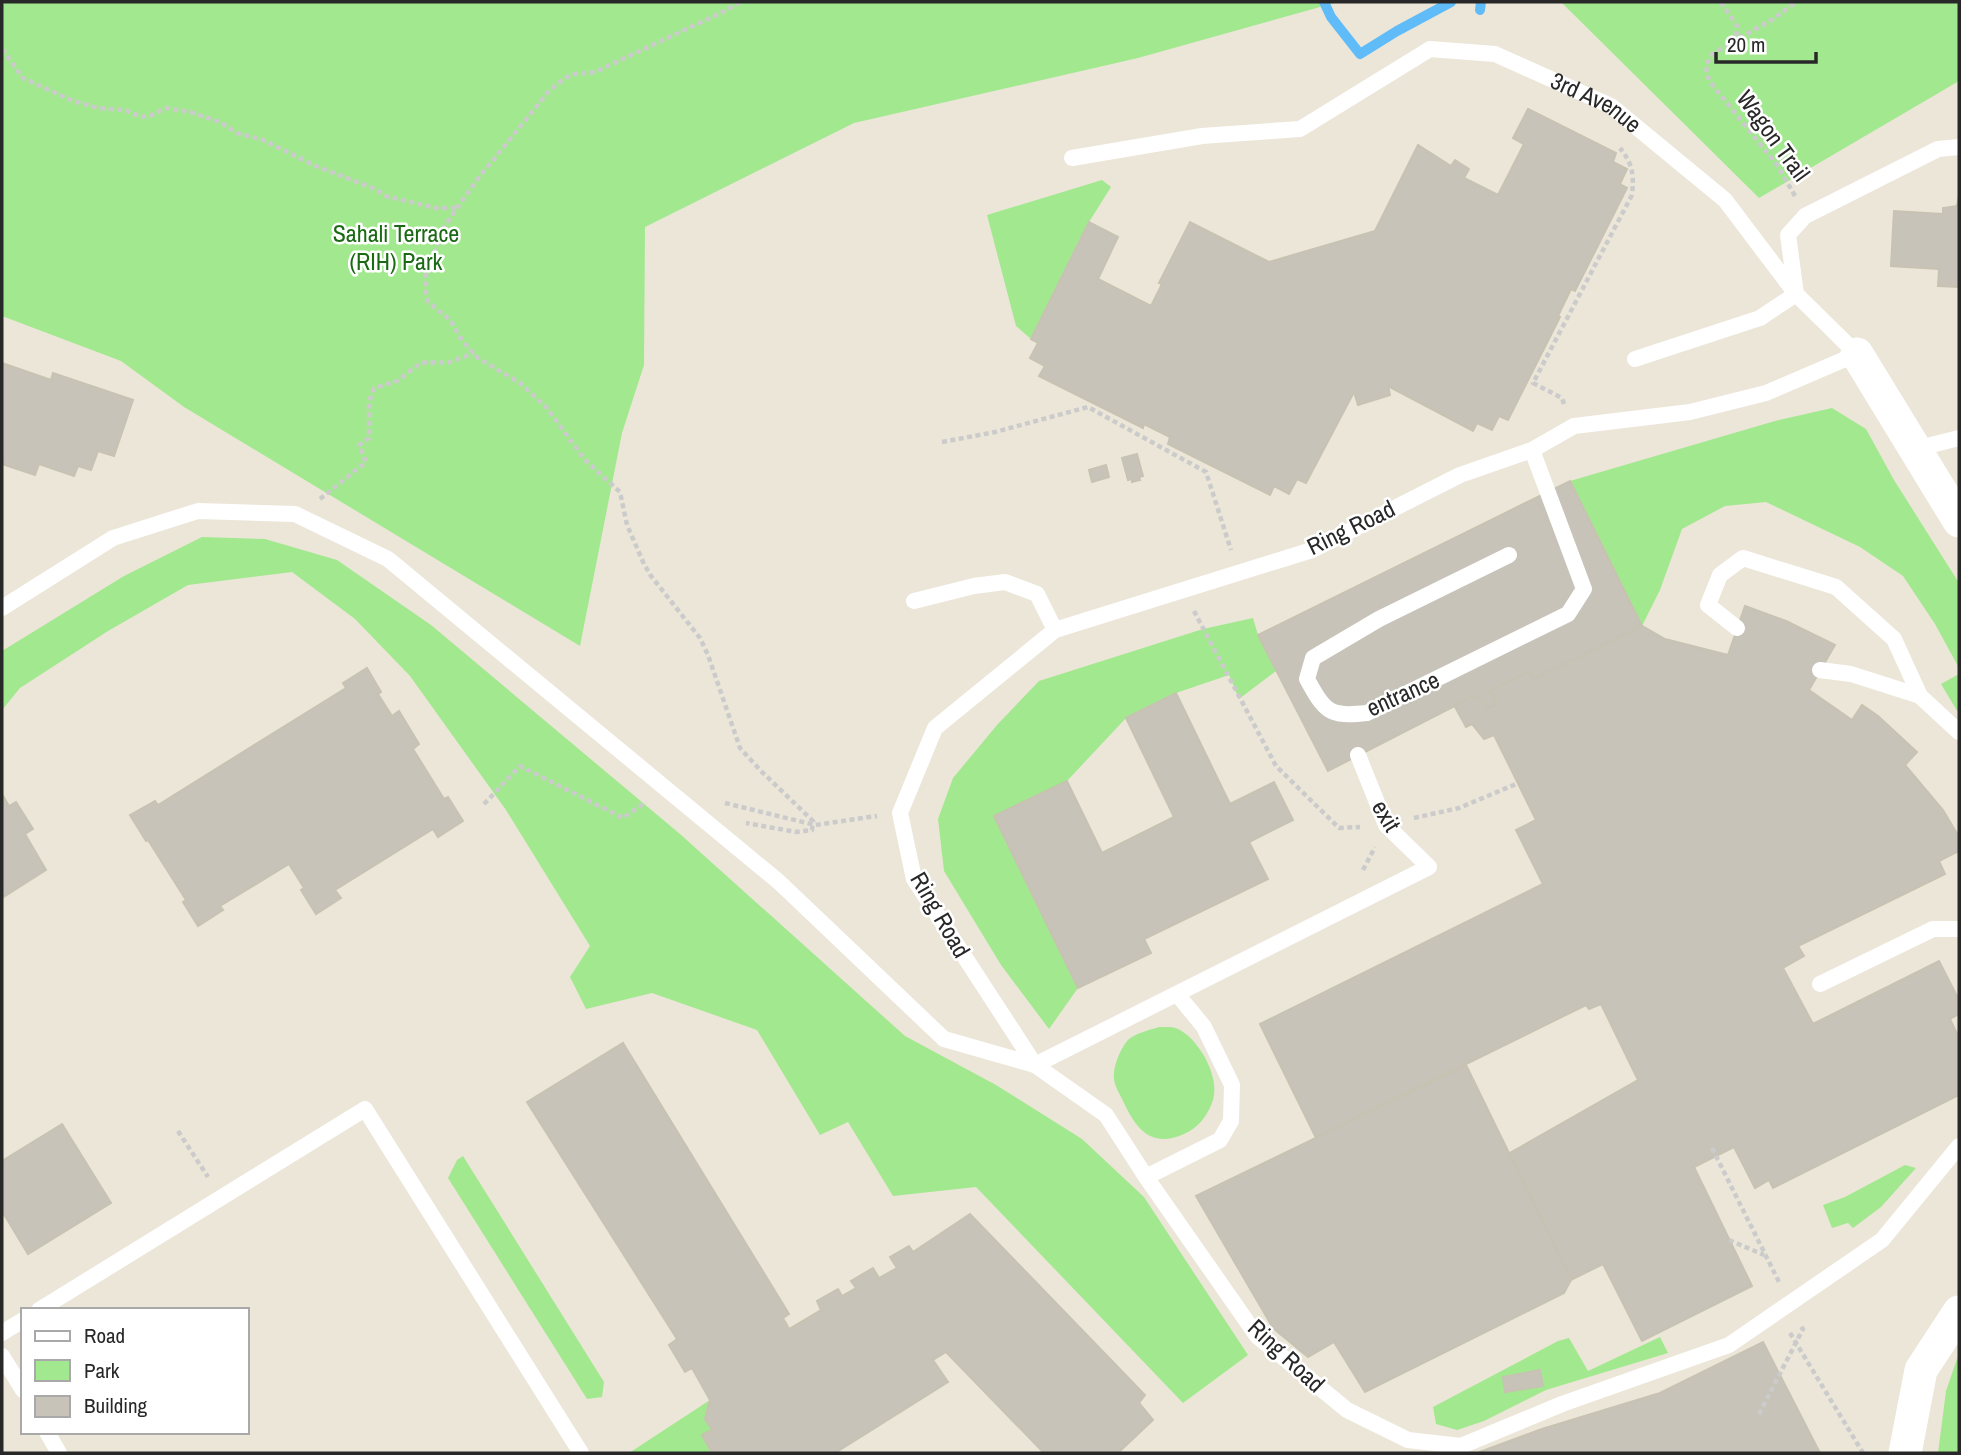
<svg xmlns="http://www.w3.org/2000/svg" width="1961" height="1455" font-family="'Archivo Narrow',sans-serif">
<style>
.green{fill:#a2e88f}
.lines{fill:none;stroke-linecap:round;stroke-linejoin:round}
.stream{stroke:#60bcf8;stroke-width:10}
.building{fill:#c7c3b8;stroke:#c7c2b2;stroke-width:2}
.path{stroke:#cbcbcb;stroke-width:4.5;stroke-dasharray:5 3.5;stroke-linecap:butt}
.service{stroke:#fff;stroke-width:16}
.minor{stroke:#fff;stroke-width:33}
.labels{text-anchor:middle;stroke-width:5;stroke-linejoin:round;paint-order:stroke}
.street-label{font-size:24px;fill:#282828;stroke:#fff}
.park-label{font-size:24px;fill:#1a6a13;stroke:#fff}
</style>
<rect width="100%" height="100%" fill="#ece6d8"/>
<g class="green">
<polygon points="2,2 1338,2 1138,58 854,123 645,227 644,365 622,433 580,646 184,407 121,361 2,316"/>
<polygon points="1561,2 1959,2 1959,81 1759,198"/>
<polygon points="1102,180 1111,187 1089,222 1031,339 1016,326 987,215"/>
<polygon points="1832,408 1866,429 1894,480 1959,583 1959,668 1935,624 1903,576 1860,547 1766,502 1725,506 1682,529 1660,590 1642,626 1570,481 1775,421"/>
<polygon points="202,537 265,539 337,560 431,625 680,834 905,1036 996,1085 1082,1139 1144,1197 1248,1355 1183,1403 976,1187 893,1196 848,1122 820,1135 757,1030 652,993 586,1009 570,977 590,946 506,810 410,676 355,619 292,572 188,585 108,631 20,688 2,710 2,651 124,576"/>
<polygon points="1253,618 1258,635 1276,671 1239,699 1229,675 1176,693 1126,718 1067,781 995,816 1078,988 1049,1029 1001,965 944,871 938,819 953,778 997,725 1039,681 1203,629"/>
<polygon points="1959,674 1959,714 1941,684"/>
<path d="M1159,1027C1166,1027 1174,1026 1180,1030C1200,1041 1222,1080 1212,1103C1207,1116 1198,1128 1184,1134C1153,1148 1137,1131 1124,1103C1121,1096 1114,1086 1114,1078C1113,1066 1121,1047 1129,1039C1137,1033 1149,1030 1159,1027Z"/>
<polygon points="463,1156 604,1382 602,1397 587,1399 448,1178 457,1160"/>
<polygon points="1905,1165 1916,1168 1881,1207 1853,1228 1848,1223 1832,1228 1823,1205 1845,1197"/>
<polygon points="1660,1337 1668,1353 1546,1390 1484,1421 1457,1430 1436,1424 1433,1407 1558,1341 1569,1338 1588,1371"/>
<polygon points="1959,1353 1959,1453 1938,1453 1946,1391"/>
<polygon points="710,1400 712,1430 702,1435 712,1453 629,1453"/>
</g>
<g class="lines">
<g class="stream">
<polyline points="1324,2 1331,17 1360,54 1397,31 1451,2"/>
<polyline points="1480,10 1481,2"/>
</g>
</g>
<g class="building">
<polygon points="1528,109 1616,153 1613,162 1627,169 1620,184 1627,188 1575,291 1571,289 1558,316 1560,317 1508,420 1499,416 1492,430 1477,423 1473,431 1388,386 1390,395 1358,405 1354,392 1306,483 1297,479 1289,494 1274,486 1270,495 1168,444 1170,437 1144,424 1143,428 1039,376 1045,366 1030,358 1038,343 1031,339 1089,222 1118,237 1098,279 1151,306 1162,284 1159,283 1190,222 1269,262 1375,231 1418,145 1451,166 1455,160 1469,169 1464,178 1498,195 1524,144 1513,138"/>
<polygon points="1959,196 1959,287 1938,286 1939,269 1891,266 1894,211 1943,214 1943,208 1957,206"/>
<polygon points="2,363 51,380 53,373 133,400 114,456 98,451 91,470 78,466 74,476 39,464 35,475 2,464"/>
<polygon points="1137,454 1143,476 1139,477 1140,480 1132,482 1132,479 1128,480 1122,458"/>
<polygon points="1106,465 1109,477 1092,482 1089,470"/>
<polygon points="1570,481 1642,626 1534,679 1530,671 1490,691 1497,705 1488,708 1476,695 1328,771 1258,635"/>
<polygon points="1745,606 1786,621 1835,645 1809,690 1852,720 1862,705 1878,716 1917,752 1905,765 1943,810 1959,837 1959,851 1939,861 1945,874 1798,946 1804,956 1783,968 1813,1024 1939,961 1959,1000 1959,1014 1950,1019 1959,1038 1959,1095 1773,1188 1769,1180 1755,1188 1734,1147 1694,1167 1752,1286 1642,1341 1603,1264 1571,1280 1510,1153 1638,1080 1601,1004 1589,1009 1586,1005 1316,1138 1260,1024 1543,884 1516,830 1536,820 1494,735 1484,739 1472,724 1466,727 1454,705 1476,695 1488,708 1497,705 1490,691 1530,671 1534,679 1642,626 1665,639 1728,655"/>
<polygon points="367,668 381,692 378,694 392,716 399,711 419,744 413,749 444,799 448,797 463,821 438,837 433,829 335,890 341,898 316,914 301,890 304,888 289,864 220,906 223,910 198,926 183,902 186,900 148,840 146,841 130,815 155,801 158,805 346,688 343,683"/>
<polygon points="1176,693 1230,804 1274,782 1293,820 1249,842 1268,879 1144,939 1151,953 1078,988 994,816 1067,781 1102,853 1174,817 1126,718"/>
<polygon points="2,794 9,806 16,802 33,829 25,834 46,870 2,898"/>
<polygon points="623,1043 789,1314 783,1318 789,1329 821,1310 817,1301 838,1289 842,1296 856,1288 851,1281 873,1268 879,1278 897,1268 890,1257 909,1246 913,1252 970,1214 1145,1395 1139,1403 1153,1420 1118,1453 1044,1453 946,1352 933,1360 948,1382 835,1453 712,1453 702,1435 712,1430 705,1419 710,1400 692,1368 685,1372 669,1345 677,1339 527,1102"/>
<polygon points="1466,1065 1571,1280 1564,1293 1365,1392 1334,1342 1308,1357 1273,1328 1196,1196"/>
<polygon points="62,1124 111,1203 28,1254 2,1211 2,1161"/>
<polygon points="1763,1342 1820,1453 1477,1453 1542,1429 1660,1393"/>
<polygon points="1540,1370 1543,1386 1505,1392 1503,1377"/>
</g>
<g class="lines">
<g class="path">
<polyline points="740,2 725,11 595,72 575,74 565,78 549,91 476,181 444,227 426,275 426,295 428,302 450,320 463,342 478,358 520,383 546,407 585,460 620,492 627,525 644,564 651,576 700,638 708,655 740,748 761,771 813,821 812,830 796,832 746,823"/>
<polyline points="1721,2 1737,26 1736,41"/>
<polyline points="2,49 23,78 73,101 98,108 125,110 141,117 152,115 166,108 190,112 220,122 237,133 261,139 316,166 375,189 386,196 435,208 456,208"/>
<path d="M1795,196L1777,165L1710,82C1705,70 1705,66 1712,54L1773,19L1796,2"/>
<path d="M1564,404L1562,398L1533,383L1632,195C1634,175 1633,164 1620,148"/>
<polyline points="942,442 995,432 1088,407 1206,472 1231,550"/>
<polyline points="320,499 366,462 359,445 369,438 369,402 374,388 397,381 419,364 427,362 447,363 474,353"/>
<polyline points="1194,611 1276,766 1339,828 1360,827"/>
<polyline points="725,803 815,825 877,816"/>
<polyline points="484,804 520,766 623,818 646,802"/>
<polyline points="1414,818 1459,808 1516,784"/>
<polyline points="1363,870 1375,847"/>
<polyline points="178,1131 208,1177"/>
<polyline points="1712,1148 1779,1282"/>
<polyline points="1729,1240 1764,1255"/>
<polyline points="1790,1333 1863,1453"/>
<polyline points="1759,1414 1803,1329 1800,1325"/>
</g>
<g class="service">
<path id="s1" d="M1072,158L1202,136L1300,129L1430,49L1495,54L1611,106L1725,200L1796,294L1857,354L1766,393L1690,412L1574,426L1532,450L1460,475L1312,550L1055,630L935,728L900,813L914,879L1035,1065L1106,1115L1146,1177L1257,1336L1347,1410L1408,1440L1461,1446L1562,1404L1729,1345L1882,1240L1959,1146"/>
<polyline points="1635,359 1760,318 1796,294 1788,235 1805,216 1938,149 1959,147"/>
<polyline points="1915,449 1959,438"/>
<path d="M1509,555L1379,619L1313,658L1307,679C1325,712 1329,717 1367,713L1568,614L1584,589L1532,450"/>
<polyline points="914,601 974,586 1005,582 1037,594 1055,630"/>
<polyline points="2,608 113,538 198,511 295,514 388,559 779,882 944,1039 1035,1065 1429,867 1386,825 1358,755"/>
<polyline points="1737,628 1708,605 1720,575 1743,558 1836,587 1894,639 1920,696 1959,732"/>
<polyline points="1820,670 1851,674 1920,696"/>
<polyline points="1820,984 1933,929 1959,929"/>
<polyline points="1146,1177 1220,1140 1231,1121 1232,1085 1204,1027 1177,994"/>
<polyline points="39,1310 365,1109 581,1453"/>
<polyline points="2,1333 23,1320"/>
<polyline points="2,1356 23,1390"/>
<polyline points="47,1432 59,1453"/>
</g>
<g class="minor">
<polyline points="1857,354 1959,521"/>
<polyline points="1905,1453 1921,1370 1959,1312"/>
</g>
</g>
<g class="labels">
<g class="street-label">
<text dy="8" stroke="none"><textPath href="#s1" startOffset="560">3rd Avenue</textPath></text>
<text transform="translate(1773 136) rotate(54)" y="8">Wagon Trail</text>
<text transform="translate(1351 528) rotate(-26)" y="8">Ring Road</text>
<text transform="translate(1403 694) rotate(-24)" y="8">entrance</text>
<text transform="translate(1386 816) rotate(59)" y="8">exit</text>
<text transform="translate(940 915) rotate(60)" y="8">Ring Road</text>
<text transform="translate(1286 1356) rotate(43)" y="8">Ring Road</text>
</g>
<g class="park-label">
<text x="396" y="242">Sahali Terrace<tspan x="396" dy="28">(RIH) Park</tspan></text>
</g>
</g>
<rect width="1961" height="1455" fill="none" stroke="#282828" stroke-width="7"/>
<rect x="21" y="1308" width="228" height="126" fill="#ffffff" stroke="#a9a9a9" stroke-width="2"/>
<rect x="35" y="1331" width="35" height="10" fill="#ffffff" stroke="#a9a9a9" stroke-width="2"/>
<text x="84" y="1343" font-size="21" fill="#282828">Road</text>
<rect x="35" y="1360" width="35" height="21" fill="#a2e88f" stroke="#a9a9a9" stroke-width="2"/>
<text x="84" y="1378" font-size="21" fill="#282828">Park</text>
<rect x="35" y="1396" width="35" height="21" fill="#c7c3b8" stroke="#a9a9a9" stroke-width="2"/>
<text x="84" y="1413" font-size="21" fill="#282828">Building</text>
<path d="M1716 52v10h100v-10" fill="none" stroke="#282828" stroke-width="3.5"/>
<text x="1727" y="52" font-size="21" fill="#282828" stroke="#ffffff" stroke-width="5" paint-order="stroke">20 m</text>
</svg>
